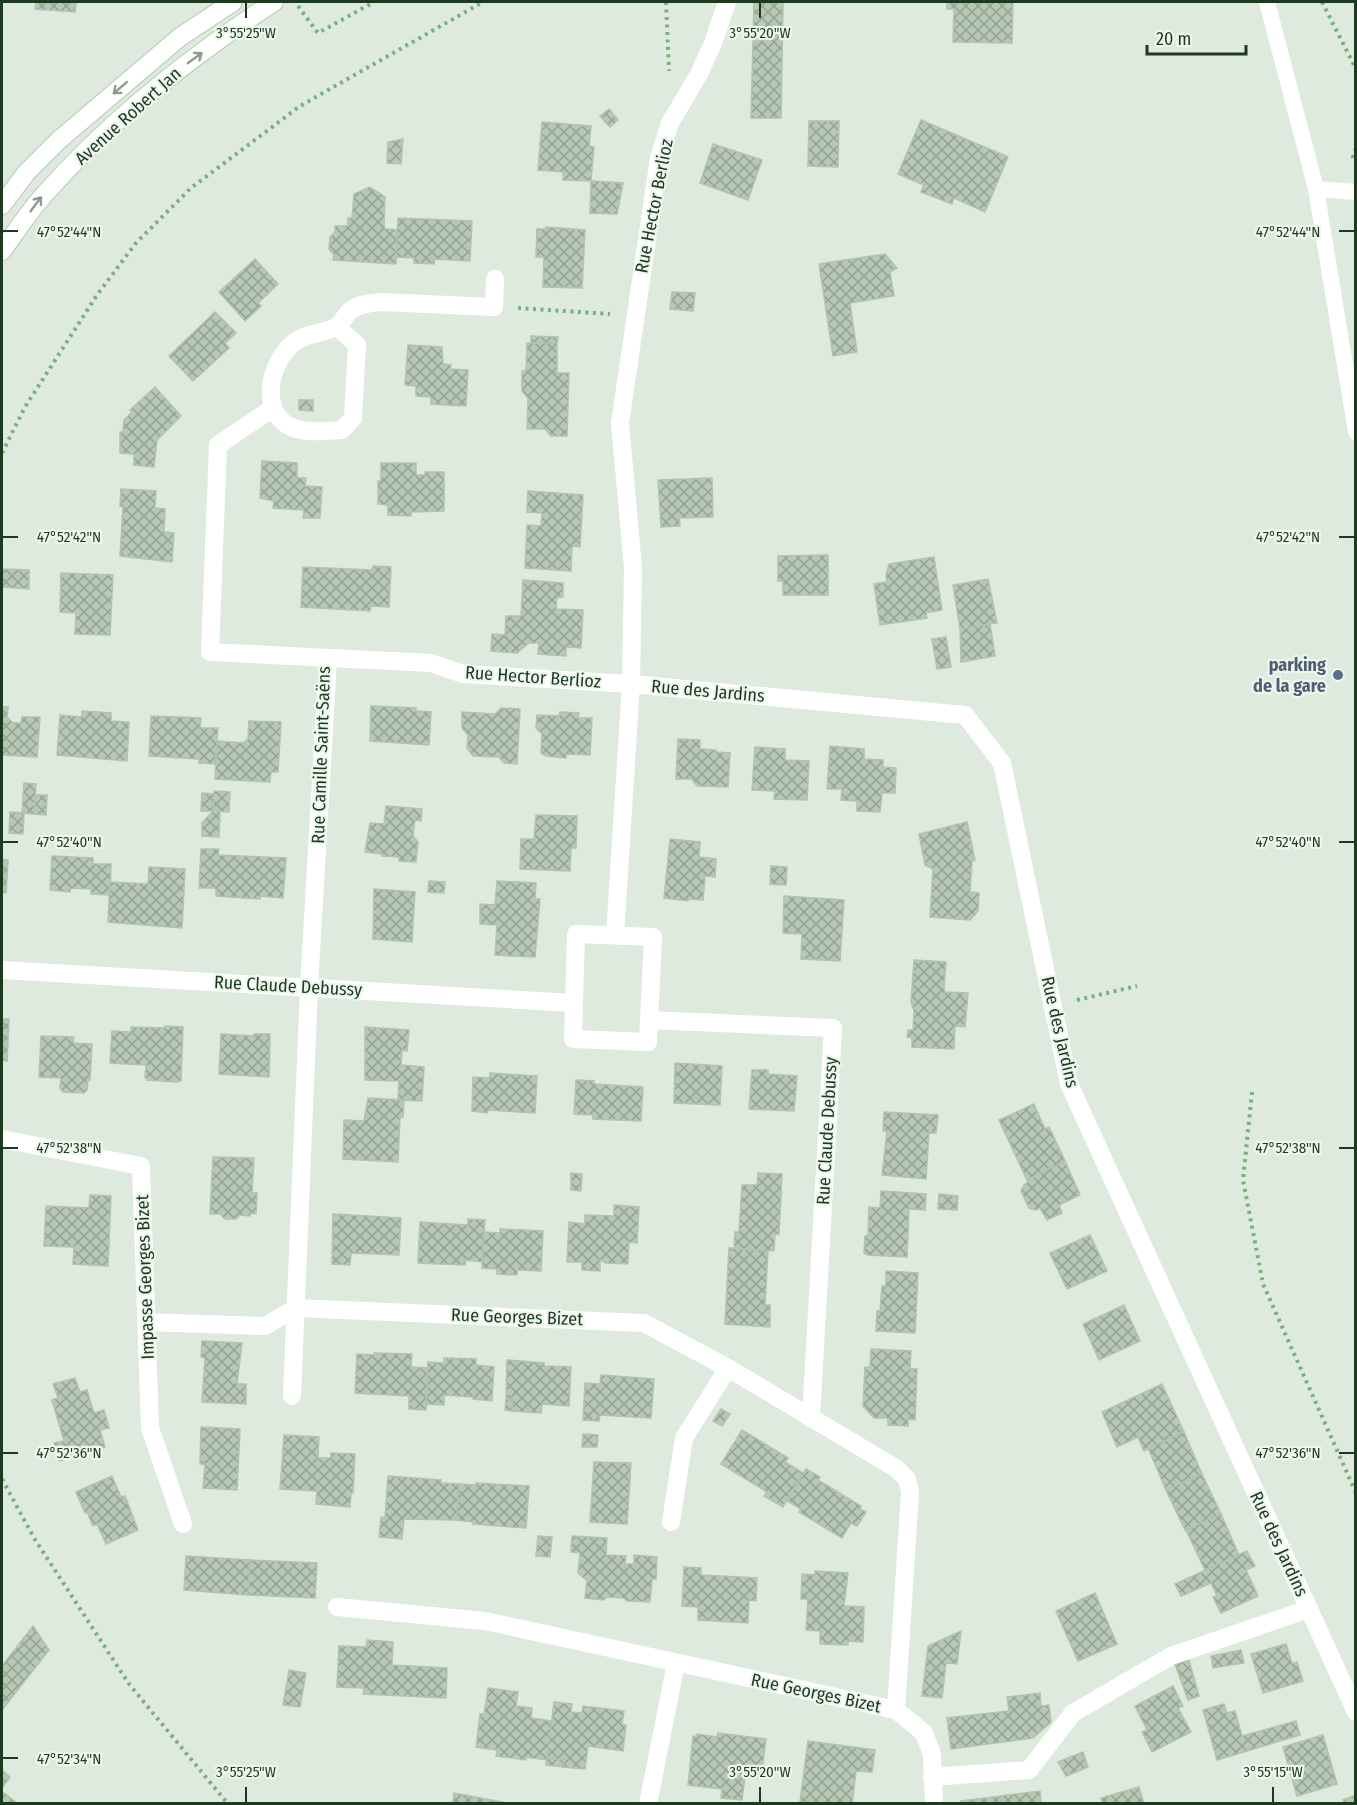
<svg xmlns="http://www.w3.org/2000/svg" width="1357" height="1805" font-family="'Fira Sans Condensed',sans-serif">
<style>
.building{fill:url(#building-cross-hatch);stroke:#b0c4af;stroke-width:1.5}
.lines{fill:none;stroke-linecap:round;stroke-linejoin:round}
.secondary-casing{stroke:#afcbaf;stroke-width:20}
.path{stroke:#7ab07d;stroke-width:4;stroke-dasharray:3 4.5;stroke-linecap:butt}
.service{stroke:#fff;stroke-width:16}
.minor{stroke:#fff;stroke-width:18}
.secondary{stroke:#fff;stroke-width:18}
.oneway{stroke:#8e9c90}
.ticks{fill:none;stroke:#1d3a20;stroke-width:2}
.service-dot{fill:#5c6f8a;stroke:#eef7ed;stroke-width:2}
.labels{text-anchor:middle;stroke-width:4.5;stroke-linejoin:round;paint-order:stroke}
.street-label{font-size:18px;fill:#1d3a20;stroke:#eef7ed}
.service-label{font-size:18px;font-weight:bold;fill:#4e5e75;stroke:#eef7ed;text-anchor:end}
.ticks-label{font-size:15px;text-anchor:middle;fill:#1d3a20;stroke:#eef7ed;stroke-width:4.5;stroke-linejoin:round;paint-order:stroke}
</style>
<defs>
<pattern id="building-cross-hatch" width="8" height="8" patternUnits="userSpaceOnUse" patternTransform="scale(1.5)"><rect width="8" height="8" fill="#b7c8b5"/><path d="M0 0l8 8M0 8l8-8" fill="none" stroke="#94a393"/></pattern>
</defs>
<rect width="100%" height="100%" fill="#deeadd"/>
<g class="building">
<polygon points="36,2 76,2 75,12 35,9"/>
<polygon points="754,2 783,2 781,118 751,118"/>
<polygon points="947,2 1013,2 1012,43 953,42 954,9 947,9"/>
<polygon points="609,109 618,120 610,127 600,116"/>
<polygon points="921,120 1008,157 985,212 954,198 952,204 921,192 924,185 898,174"/>
<polygon points="809,121 839,121 838,167 808,166"/>
<polygon points="542,122 591,126 589,146 594,147 591,181 563,180 563,172 538,170"/>
<polygon points="403,139 401,164 387,163 388,142"/>
<polygon points="713,144 762,160 748,200 700,183"/>
<polygon points="591,181 623,183 617,214 590,213"/>
<polygon points="370,187 385,197 384,227 386,229 398,230 396,264 333,260 334,255 329,249 330,237 335,232 335,226 348,226 348,218 352,218 354,194"/>
<polygon points="398,218 472,221 470,261 435,259 434,264 414,263 414,258 396,257"/>
<polygon points="546,227 585,230 582,288 543,287 544,257 536,257 537,229 546,229"/>
<polygon points="885,254 897,268 890,272 894,296 850,303 857,352 833,356 819,264"/>
<polygon points="255,259 278,284 258,303 261,306 245,321 219,292"/>
<polygon points="672,292 695,293 693,311 670,309"/>
<polygon points="215,312 236,333 225,343 229,348 193,381 169,356"/>
<polygon points="531,336 558,337 557,343 531,343"/>
<polygon points="527,343 557,343 557,373 569,373 567,436 551,436 545,429 527,429 528,398 522,391 522,371 526,371"/>
<polygon points="408,345 442,347 443,364 451,365 450,369 468,370 466,406 431,404 431,397 416,396 416,386 405,385"/>
<polygon points="155,387 181,416 157,440 154,467 134,465 134,454 120,453 120,432 123,432 124,420 132,412 130,410"/>
<polygon points="299,400 313,400 313,411 299,410"/>
<polygon points="262,461 297,463 297,478 306,478 305,486 322,487 320,518 303,518 304,510 273,508 274,501 260,498"/>
<polygon points="381,463 416,463 416,475 425,475 425,472 444,472 444,511 411,512 411,516 388,515 388,505 378,504 378,481 381,481"/>
<polygon points="712,478 713,517 679,518 680,526 661,527 658,480"/>
<polygon points="121,489 156,491 155,508 165,509 164,532 174,533 172,562 120,556 123,507 120,506"/>
<polygon points="528,491 583,495 580,547 572,546 571,571 525,568 527,525 541,526 542,513 527,512"/>
<polygon points="828,555 828,595 783,595 783,581 778,581 778,556"/>
<polygon points="934,557 942,610 926,613 927,618 880,625 874,584 887,582 886,576 889,564"/>
<polygon points="373,566 391,567 389,607 371,606 370,611 301,607 303,567 372,570"/>
<polygon points="2,569 29,570 29,589 2,587"/>
<polygon points="61,573 113,575 110,635 75,634 76,613 60,612"/>
<polygon points="988,579 997,623 960,629 953,585"/>
<polygon points="523,580 563,583 563,597 557,597 556,609 583,610 581,648 566,647 566,656 538,654 539,643 529,643 517,653 491,651 492,634 505,635 506,616 521,616"/>
<polygon points="990,624 995,656 961,662 960,629"/>
<polygon points="946,637 951,667 937,669 932,639"/>
<polygon points="371,706 416,708 416,711 431,712 429,745 370,741"/>
<polygon points="2,707 8,707 7,717 13,723 21,723 22,717 40,717 37,757 2,755"/>
<polygon points="501,708 520,709 517,764 504,763 499,757 473,756 467,748 468,735 462,728 462,712 495,714"/>
<polygon points="82,711 111,713 111,721 129,722 127,761 57,755 60,715 82,717"/>
<polygon points="560,712 579,713 578,718 592,718 590,755 566,754 566,758 546,756 541,753 542,734 536,728 537,715 559,716"/>
<polygon points="151,716 201,718 200,728 218,728 215,764 199,763 199,759 149,756"/>
<polygon points="249,721 281,722 278,772 271,772 270,782 215,779 217,741 243,743 248,739"/>
<polygon points="678,739 700,740 700,749 716,750 716,752 730,753 728,787 697,786 692,779 676,779"/>
<polygon points="830,746 864,749 864,759 883,760 883,767 896,768 895,793 882,793 880,812 857,811 857,801 841,800 842,789 827,789"/>
<polygon points="755,747 785,749 785,760 809,761 807,800 774,799 775,791 752,790"/>
<polygon points="24,783 36,784 34,814 22,813"/>
<polygon points="214,791 230,792 229,812 213,811"/>
<polygon points="202,793 214,794 213,811 201,811"/>
<polygon points="36,795 47,795 46,815 34,814"/>
<polygon points="386,806 422,809 421,821 415,820 413,836 418,842 416,862 399,861 399,857 382,856 382,854 365,852 370,823 384,824"/>
<polygon points="213,811 220,811 219,837 202,836 202,823"/>
<polygon points="10,812 24,813 23,834 9,833"/>
<polygon points="536,815 577,816 576,848 571,848 570,871 520,869 521,839 534,839"/>
<polygon points="967,822 975,860 972,861 970,892 979,893 978,911 970,920 930,917 933,869 925,865 919,834"/>
<polygon points="670,839 700,842 699,857 716,859 715,877 705,876 703,900 688,899 688,901 664,898"/>
<polygon points="201,849 219,849 218,855 286,858 283,898 260,896 260,899 216,896 216,888 199,888"/>
<polygon points="52,856 93,858 93,864 111,864 110,895 91,894 91,889 71,888 70,892 50,890"/>
<polygon points="2,860 8,860 6,893 2,892"/>
<polygon points="771,866 787,867 786,885 770,884"/>
<polygon points="149,867 185,869 182,928 108,922 110,882 148,884"/>
<polygon points="429,881 445,882 444,893 428,892"/>
<polygon points="497,881 536,883 535,899 540,899 535,957 495,955 497,925 480,924 480,904 495,905"/>
<polygon points="374,889 415,892 412,942 373,939"/>
<polygon points="784,896 844,900 840,961 801,959 802,934 783,933"/>
<polygon points="914,960 946,962 944,988 945,992 968,993 965,1027 955,1026 954,1049 912,1047 912,1038 907,1037 908,1030 913,1030 914,1011 911,1002"/>
<polygon points="2,1019 9,1019 7,1061 2,1060"/>
<polygon points="165,1026 183,1027 181,1080 178,1082 147,1080 148,1078 145,1078 146,1065 110,1063 112,1031 131,1032 131,1027 165,1028"/>
<polygon points="365,1027 409,1030 407,1051 402,1050 401,1065 424,1067 422,1101 398,1100 399,1081 365,1080"/>
<polygon points="221,1034 254,1036 254,1034 270,1034 269,1077 219,1074"/>
<polygon points="41,1036 74,1037 73,1043 92,1044 90,1080 88,1080 87,1090 84,1093 63,1092 60,1088 61,1078 39,1077"/>
<polygon points="675,1063 722,1066 720,1105 674,1103"/>
<polygon points="752,1070 768,1070 768,1074 797,1076 794,1111 749,1109"/>
<polygon points="490,1073 537,1076 535,1113 488,1110 487,1113 472,1111 473,1077 490,1078"/>
<polygon points="576,1080 594,1081 594,1084 643,1087 641,1121 593,1119 593,1115 574,1114"/>
<polygon points="368,1098 404,1100 403,1117 400,1117 398,1162 343,1159 344,1120 364,1121"/>
<polygon points="1034,1104 1045,1129 1049,1127 1065,1161 1027,1180 999,1120"/>
<polygon points="884,1112 938,1115 936,1133 929,1133 926,1179 882,1175 887,1131 883,1131"/>
<polygon points="213,1157 254,1158 252,1193 257,1193 256,1214 251,1213 250,1216 240,1215 236,1219 225,1219 220,1214 210,1214"/>
<polygon points="1065,1161 1080,1195 1059,1205 1062,1213 1047,1220 1040,1208 1036,1210 1029,1208 1021,1191 1024,1185 1028,1182 1027,1180"/>
<polygon points="571,1173 582,1174 581,1191 571,1190"/>
<polygon points="758,1173 782,1174 779,1234 775,1234 774,1251 734,1248 735,1232 739,1232 742,1185 757,1185"/>
<polygon points="881,1191 926,1194 925,1210 909,1209 907,1257 868,1255 864,1253 865,1236 868,1236 869,1207 880,1208"/>
<polygon points="939,1194 958,1196 957,1210 938,1209"/>
<polygon points="90,1195 111,1196 108,1266 73,1264 74,1247 44,1246 46,1206 89,1208"/>
<polygon points="614,1205 639,1207 637,1243 629,1242 628,1264 606,1263 600,1260 600,1271 582,1270 582,1262 567,1262 569,1222 585,1224 585,1215 614,1216"/>
<polygon points="333,1214 401,1218 399,1255 351,1253 350,1265 332,1264"/>
<polygon points="468,1219 485,1220 482,1262 466,1260 465,1265 418,1263 420,1222 468,1225"/>
<polygon points="500,1229 543,1231 541,1271 517,1270 517,1275 497,1274 497,1269 482,1268 484,1232 500,1233"/>
<polygon points="1090,1235 1107,1271 1067,1289 1050,1253"/>
<polygon points="729,1248 768,1251 765,1305 770,1305 770,1327 725,1324"/>
<polygon points="886,1271 918,1273 915,1333 876,1331 877,1311 880,1311 882,1286 886,1286"/>
<polygon points="1124,1305 1140,1341 1099,1360 1083,1324"/>
<polygon points="202,1341 242,1343 237,1384 246,1384 246,1404 202,1402 205,1358 201,1357"/>
<polygon points="871,1349 911,1351 910,1369 917,1369 915,1420 908,1419 908,1426 888,1425 888,1418 874,1418 863,1406 865,1367 870,1367"/>
<polygon points="374,1353 412,1354 411,1367 428,1368 426,1410 409,1409 409,1396 355,1393 357,1354 374,1355"/>
<polygon points="444,1358 476,1359 476,1365 494,1367 492,1401 473,1399 473,1397 444,1395 444,1405 426,1404 428,1362 444,1363"/>
<polygon points="507,1360 544,1363 544,1366 571,1367 569,1406 542,1404 541,1413 512,1411 513,1399 506,1399"/>
<polygon points="601,1375 654,1379 651,1418 600,1415 599,1421 583,1420 585,1383 600,1384"/>
<polygon points="75,1378 80,1392 87,1390 94,1413 104,1410 109,1428 100,1430 105,1447 59,1461 54,1443 64,1441 52,1400 58,1398 53,1384"/>
<polygon points="1162,1384 1184,1432 1144,1451 1138,1437 1117,1447 1102,1412"/>
<polygon points="506,1399 513,1399 512,1411 505,1410"/>
<polygon points="721,1409 730,1414 722,1426 713,1421"/>
<polygon points="201,1427 240,1429 237,1490 203,1488 205,1464 200,1464"/>
<polygon points="742,1430 788,1458 785,1462 803,1473 783,1507 764,1496 767,1492 721,1464"/>
<polygon points="1184,1432 1202,1474 1166,1490 1148,1448"/>
<polygon points="583,1434 598,1435 597,1447 582,1447"/>
<polygon points="284,1435 319,1437 318,1458 331,1458 331,1453 355,1454 353,1493 351,1493 350,1507 316,1504 317,1491 280,1489"/>
<polygon points="594,1462 631,1463 627,1524 590,1522"/>
<polygon points="806,1469 820,1477 818,1480 861,1506 860,1509 866,1512 857,1526 851,1523 842,1538 799,1512 801,1509 787,1501"/>
<polygon points="1202,1474 1221,1514 1185,1530 1166,1490"/>
<polygon points="112,1476 121,1497 125,1496 138,1530 106,1544 97,1524 93,1526 87,1512 85,1513 76,1492"/>
<polygon points="388,1476 441,1480 441,1483 459,1484 456,1520 404,1519 402,1539 379,1537 381,1517 385,1518"/>
<polygon points="476,1483 529,1486 526,1528 473,1524 474,1522 456,1520 459,1484 476,1485"/>
<polygon points="1221,1514 1239,1555 1205,1570 1186,1530"/>
<polygon points="538,1536 552,1537 550,1557 536,1556"/>
<polygon points="572,1536 607,1538 606,1555 626,1556 625,1564 634,1564 634,1555 657,1557 656,1579 652,1579 650,1602 627,1601 624,1598 607,1597 604,1600 585,1598 587,1581 578,1573 580,1553 571,1552"/>
<polygon points="1247,1551 1255,1566 1246,1570 1258,1596 1221,1613 1213,1597 1217,1596 1211,1583 1181,1596 1175,1584"/>
<polygon points="186,1556 250,1560 248,1595 184,1590"/>
<polygon points="250,1560 317,1563 315,1598 248,1595"/>
<polygon points="684,1567 701,1568 701,1575 757,1578 756,1601 749,1600 748,1623 698,1620 698,1607 682,1606"/>
<polygon points="815,1571 848,1573 844,1606 864,1607 863,1642 848,1641 848,1645 820,1644 820,1631 806,1630 808,1599 801,1599 802,1574 815,1575"/>
<polygon points="1095,1593 1117,1644 1078,1661 1056,1611"/>
<polygon points="33,1626 49,1650 2,1710 2,1666"/>
<polygon points="961,1631 957,1664 946,1663 942,1698 922,1696 928,1646"/>
<polygon points="367,1640 393,1642 392,1665 447,1668 446,1698 363,1694 364,1688 337,1687 339,1646 366,1647"/>
<polygon points="1286,1644 1292,1663 1297,1662 1303,1681 1263,1693 1251,1654"/>
<polygon points="1241,1650 1244,1663 1213,1668 1211,1656"/>
<polygon points="1189,1660 1199,1696 1188,1700 1175,1664"/>
<polygon points="289,1670 306,1673 300,1707 283,1705"/>
<polygon points="1173,1686 1183,1706 1178,1708 1191,1732 1152,1752 1142,1732 1147,1730 1135,1706"/>
<polygon points="488,1688 518,1692 516,1706 532,1708 531,1718 552,1721 547,1760 526,1757 526,1760 496,1756 497,1750 476,1747 480,1714 484,1714"/>
<polygon points="1040,1693 1041,1706 1049,1705 1051,1722 1033,1738 951,1749 947,1718 1009,1711 1007,1697"/>
<polygon points="554,1702 572,1704 571,1712 582,1713 583,1706 624,1711 622,1724 626,1725 623,1751 588,1746 585,1769 563,1767 564,1760 547,1758"/>
<polygon points="1224,1704 1227,1713 1235,1711 1242,1736 1296,1721 1300,1735 1217,1760 1203,1710"/>
<polygon points="718,1733 766,1739 761,1778 745,1776 742,1800 721,1798 722,1789 688,1785 693,1736 696,1737 697,1734 717,1737"/>
<polygon points="1323,1735 1337,1784 1297,1796 1283,1747"/>
<polygon points="808,1741 875,1750 872,1772 856,1771 852,1804 800,1802"/>
<polygon points="1083,1752 1088,1767 1066,1776 1058,1762"/>
<polygon points="547,1758 564,1760 563,1767 546,1765"/>
<polygon points="2,1770 10,1777 2,1788"/>
<polygon points="1139,1787 1144,1804 1103,1804 1101,1798"/>
<polygon points="1040,1791 1041,1804 1002,1804 1001,1796"/>
<polygon points="4,1793 18,1804 2,1804 2,1796"/>
<polygon points="454,1793 512,1804 453,1804"/>
<polygon points="1356,1795 1356,1804 1345,1804 1343,1800"/>
<polygon points="1001,1796 1002,1804 961,1804 961,1801"/>
</g>
<g class="lines">
<g class="secondary-casing">
<g id="secondary">
<polyline points="2,205 26,173 59,140 180,37 233,2"/>
<path d="M2,251C15,233 28,213 43,196C109,121 190,57 274,2"/>
</g>
</g>
<g class="path">
<polyline points="666,2 669,71"/>
<polyline points="1322,2 1356,69"/>
<polyline points="298,6 318,33 374,2"/>
<polyline points="1356,148 1353,157 1356,163"/>
<polyline points="518,308 610,314"/>
<polyline points="2,453 25,407 97,295 136,243 191,188 300,106 483,2"/>
<polyline points="1077,1000 1137,986"/>
<polyline points="1252,1092 1243,1180 1263,1284 1356,1493"/>
<polyline points="2,1479 34,1538 129,1684 228,1804"/>
</g>
<g class="service">
<polyline points="1267,2 1316,189"/>
<polyline points="1356,192 1316,189 1356,432"/>
</g>
<g class="minor">
<path d="M337,327L357,345L353,418L342,430C325,431 302,434 287,425C258,405 272,358 296,341C307,333 324,334 335,327C342,324 345,315 351,310C359,304 371,303 381,302L494,307L495,279"/>
<polyline points="273,408 218,445 210,652 431,663 463,674 631,684 965,715 1002,763 1069,1084 1356,1712"/>
<polygon points="576,934 653,937 648,1042 573,1039"/>
<polyline points="615,935 631,684 633,568 620,423 659,158 670,123 699,74 713,43 727,2"/>
<polyline points="2,970 574,1003"/>
<polyline points="649,1020 833,1028 811,1418"/>
<polyline points="2,1139 141,1166 150,1428 183,1524"/>
<polyline points="146,1322 265,1326 296,1308 644,1323 728,1368 897,1469 907,1479 910,1492 896,1710"/>
<polyline points="292,1396 309,987 328,659"/>
<polyline points="671,1522 684,1438 728,1368"/>
<polyline points="337,1607 485,1621 896,1710 924,1733 932,1754 934,1804"/>
<polyline points="932,1777 1029,1770 1073,1713 1171,1656 1309,1609"/>
<polyline points="648,1804 676,1663"/>
</g>
<use href="#secondary" class="secondary"/>
</g>
<defs><path id="oneway-shaft" d="M-6 0H5M1.5-3L5.5 0L1.5 3" fill="none" stroke-width="1.6" stroke-linecap="round" stroke-linejoin="round" transform="scale(1.5)"/></defs>
<g class="oneway">
<use href="#oneway-shaft" transform="translate(195 58) rotate(-36)"/>
<use href="#oneway-shaft" transform="translate(120 88) rotate(139)"/>
<use href="#oneway-shaft" transform="translate(36 204) rotate(-53)"/>
</g>
<path class="ticks" d="M246,3V18M760,3V18M3,231H18M1339,231H1354M3,537H18M1339,537H1354M3,842H18M1339,842H1354M3,1148H18M1339,1148H1354M3,1453H18M1339,1453H1354M3,1758H18M246,1787V1802M760,1787V1802M1273,1787V1802"/>
<circle class="service-dot" cx="1338" cy="675" r="6"/>
<g class="labels">
<g class="street-label">
<text transform="translate(128 116) rotate(-42)" y="6">Avenue Robert Jan</text>
<text transform="translate(654 206) rotate(-79)" y="6">Rue Hector Berlioz</text>
<text transform="translate(533 677) rotate(4)" y="6">Rue Hector Berlioz</text>
<text transform="translate(708 691) rotate(5)" y="6">Rue des Jardins</text>
<text transform="translate(321 755) rotate(-88)" y="6">Rue Camille Saint-Saëns</text>
<text transform="translate(288 986) rotate(3)" y="6">Rue Claude Debussy</text>
<text transform="translate(1060 1032) rotate(77)" y="6">Rue des Jardins</text>
<text transform="translate(827 1131) rotate(-87)" y="6">Rue Claude Debussy</text>
<text transform="translate(145 1277) rotate(-92)" y="6">Impasse Georges Bizet</text>
<text transform="translate(517 1317) rotate(2)" y="6">Rue Georges Bizet</text>
<text transform="translate(1279 1544) rotate(65)" y="6">Rue des Jardins</text>
<text transform="translate(816 1693) rotate(12)" y="6">Rue Georges Bizet</text>
</g>
<g class="service-label">
<text x="1326" y="671">parking<tspan x="1326" dy="21">de la gare</tspan></text>
</g>
</g>
<g class="ticks-label">
<text x="246" y="38">3°55'25"W</text>
<text x="760" y="38">3°55'20"W</text>
<text x="69" y="237">47°52'44"N</text>
<text x="1288" y="237">47°52'44"N</text>
<text x="69" y="542">47°52'42"N</text>
<text x="1288" y="542">47°52'42"N</text>
<text x="69" y="847">47°52'40"N</text>
<text x="1288" y="847">47°52'40"N</text>
<text x="69" y="1153">47°52'38"N</text>
<text x="1288" y="1153">47°52'38"N</text>
<text x="69" y="1458">47°52'36"N</text>
<text x="1288" y="1458">47°52'36"N</text>
<text x="69" y="1764">47°52'34"N</text>
<text x="246" y="1777">3°55'25"W</text>
<text x="760" y="1777">3°55'20"W</text>
<text x="1273" y="1777">3°55'15"W</text>
</g>
<rect width="1357" height="1805" fill="none" stroke="#1d3a20" stroke-width="6"/>
<path d="M1147 45v9h99v-9" fill="none" stroke="#1d3a20" stroke-width="3"/>
<text x="1156" y="45" font-size="18" fill="#1d3a20" stroke="#eef7ed" stroke-width="4.5" paint-order="stroke">20 m</text>
</svg>
